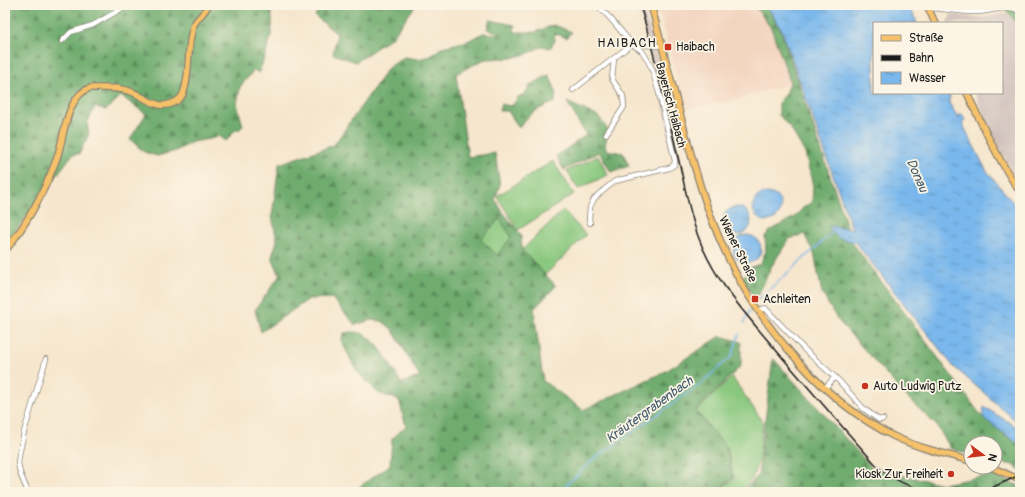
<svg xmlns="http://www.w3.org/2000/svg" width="1025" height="497" font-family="Pangolin,sans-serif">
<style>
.built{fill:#f3d4bf}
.industrial{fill:#cfc0bb}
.grass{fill:#8ac87f;stroke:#53724e}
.forest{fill:url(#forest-firs);stroke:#466445;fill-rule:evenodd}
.water{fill:url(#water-ripples);stroke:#4a6a84}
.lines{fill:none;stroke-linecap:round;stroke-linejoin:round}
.stream{stroke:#79b7ec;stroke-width:1.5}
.minor-casing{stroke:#898174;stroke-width:6}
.major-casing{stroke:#898174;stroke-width:8}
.minor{stroke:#fff;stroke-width:4.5}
.major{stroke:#f5c16b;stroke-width:5.5}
.rail{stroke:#1c1c1c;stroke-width:1.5}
.poi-dot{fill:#c8321e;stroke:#fcf5e5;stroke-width:1.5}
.labels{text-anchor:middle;stroke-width:3.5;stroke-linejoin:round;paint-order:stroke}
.poi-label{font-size:12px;fill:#1c1c1c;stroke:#fcf5e5;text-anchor:start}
.street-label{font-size:12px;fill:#1c1c1c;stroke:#fcf5e5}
.neighbourhood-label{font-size:13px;letter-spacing:1px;fill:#1c1c1c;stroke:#fcf5e5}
.water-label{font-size:13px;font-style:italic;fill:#415a6f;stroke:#fcf5e5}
</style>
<defs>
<pattern id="forest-firs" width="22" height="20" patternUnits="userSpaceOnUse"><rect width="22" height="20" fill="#6fac6e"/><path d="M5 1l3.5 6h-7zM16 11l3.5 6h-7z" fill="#5a8b5a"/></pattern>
<pattern id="water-ripples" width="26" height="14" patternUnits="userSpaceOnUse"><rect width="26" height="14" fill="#79b7ec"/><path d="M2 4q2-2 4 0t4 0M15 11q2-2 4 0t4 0" fill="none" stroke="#6294be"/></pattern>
</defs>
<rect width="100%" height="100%" fill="#fcf5e5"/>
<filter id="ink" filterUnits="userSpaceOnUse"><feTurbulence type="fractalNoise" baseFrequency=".025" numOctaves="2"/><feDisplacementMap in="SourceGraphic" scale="8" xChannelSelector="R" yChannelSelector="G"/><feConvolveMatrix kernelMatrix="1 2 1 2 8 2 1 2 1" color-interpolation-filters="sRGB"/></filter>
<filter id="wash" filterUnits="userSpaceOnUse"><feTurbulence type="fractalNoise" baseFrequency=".012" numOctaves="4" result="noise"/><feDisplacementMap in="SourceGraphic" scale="16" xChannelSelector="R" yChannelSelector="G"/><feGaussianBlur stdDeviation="0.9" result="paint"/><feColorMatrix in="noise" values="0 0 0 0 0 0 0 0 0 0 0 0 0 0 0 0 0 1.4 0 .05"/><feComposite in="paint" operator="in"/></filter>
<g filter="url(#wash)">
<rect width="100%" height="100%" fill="#f6e6cd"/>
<polygon class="built" points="657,5 754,5 771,28 790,83 732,101 685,109"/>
<g class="industrial">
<polygon points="637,5 642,5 654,46 677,138 670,139 667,120 646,35"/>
<polygon points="1007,13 1020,27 1020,185 1016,180 988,126 975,93 1002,93 1002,23 947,23 951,14 980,18"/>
</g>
<g class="grass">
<polygon points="598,156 608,175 578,189 567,171"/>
<polygon points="553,161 574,194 518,230 497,196"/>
<polygon points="563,210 586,235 545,275 522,250"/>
<polygon points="500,218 511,236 511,239 497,255 480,240"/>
<polygon points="732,377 763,422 759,459 752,479 739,492 722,492 721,488 734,479 727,448 696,411"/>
</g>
<g class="forest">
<path d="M5,5H268C279,27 266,51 259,73L254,70L240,87L237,104L243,126L239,130H235L226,141L218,136L214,138L192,142L176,151L157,156L144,152L130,139L146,114L121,96L106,110L95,107L87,123L89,134L79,154H73C49,184 28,215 5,245Z"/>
<polygon points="320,5 416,5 392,37 356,62 333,54 337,34 315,16"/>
<polygon points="754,5 765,5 768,9 780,28 853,244 983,418 1020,445 1020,472 1013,465 995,461 995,443 971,443 971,454 951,449 937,426 905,395 837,319 822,293 814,253 804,234 789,239 771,267 756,300 742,279 751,267 760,264 766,251 765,236 770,231 796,216 803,208 812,202 813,186 805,153 791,129 779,115 779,102 786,94 790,83 788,75 771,28"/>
<polygon points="1000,5 1020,5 1020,27 1003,6"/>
<path d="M490,20L515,25L514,32H535L554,25L572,32L567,38L554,33L555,41L550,48L542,46L527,54L511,58L485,59L456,74L468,157L495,153L500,185L495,199L503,212L521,235L522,250L556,286L534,309L543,381L583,410L666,371L721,336L741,342V366L695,411L726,447L733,478L720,488L721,492H352L390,465L392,439L406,426L399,400L378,393L356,370L341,340L344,333C350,332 358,331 363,334C380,342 392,368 401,383L420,377L392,329L382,321L371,320L355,325L332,298L309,299L261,332L255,310L280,275L272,257L277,241L272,216L279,164L334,145L388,68L404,57L418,59L431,56L442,47L468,41L483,33L496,34L497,32L487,29ZM499,218L511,236L510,239L497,255L481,240Z"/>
<path d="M549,75L556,91L555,102C538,109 530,112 519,128L508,111H499L501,104L510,106L515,102L518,97L525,94L530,85Z"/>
<polygon points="567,102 599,117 608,130 605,146 607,150 623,153 629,166 611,172 599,152 564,170 556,156 586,135"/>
<polygon points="773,358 873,469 943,484 991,475 1020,486 1020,492 903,492 892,487 890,492 741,492 758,476"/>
</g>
<g class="water">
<polygon points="766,5 909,5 917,23 874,23 874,93 949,93 950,96 949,103 959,119 959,114 962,114 965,120 962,123 986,170 1020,211 1020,423 1015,420 953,366 855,242 838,238 828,226 852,229 781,28"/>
<circle cx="767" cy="207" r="14"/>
<circle cx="737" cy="221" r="14"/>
<circle cx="747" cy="249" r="14"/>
<polygon points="984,407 1020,429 1020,445 983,418"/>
</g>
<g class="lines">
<g class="stream">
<polyline points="760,298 833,232"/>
<polyline points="744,323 750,310"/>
<polyline points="559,492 594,459 698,386 732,356 739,334"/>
</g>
</g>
</g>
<g filter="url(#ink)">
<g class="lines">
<g class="minor-casing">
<g id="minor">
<path d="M928,8C944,8 958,12 973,12C989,13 1005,3 1020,11"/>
<polyline points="62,41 71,32 93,25 128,5"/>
<polyline points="573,90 632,44 657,46 662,45"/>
<polyline points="606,134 624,107 623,96 612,79 614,59"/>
<polyline points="590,223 589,219 590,207 594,199 599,194 615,181 669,168 674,165 675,161 659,93 652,69 647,59 642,51 632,44 610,18 597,5"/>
<polyline points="758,311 765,308 805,350 839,381 864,409 879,420 883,419"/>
<polyline points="825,388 835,377"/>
<polyline points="28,492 20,473 18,463 19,455 24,432 46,359"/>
</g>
</g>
<g class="major-casing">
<g id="major">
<path d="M651,5C660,40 670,75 679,110C692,158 704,206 725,251C743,292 769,329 799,362C826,392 857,418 893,436C918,448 945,454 971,461"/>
<polyline points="927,5 935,23"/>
<path d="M967,93C983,127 999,161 1020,192"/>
<path d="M5,251C26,225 43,194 55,163C63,144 63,122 73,104C77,97 81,91 90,88C103,88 120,87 132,92C142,96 150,103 160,105C169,106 179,102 183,94C191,76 186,47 193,27C196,18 205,14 208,5"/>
<polyline points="991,467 1020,480"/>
</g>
</g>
<use href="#minor" class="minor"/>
<use href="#major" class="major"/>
<g class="rail">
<path d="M640,5C655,55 666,106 678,157C684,182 689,212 698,236C712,275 738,305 764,336C801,380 839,423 877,466C893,480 911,488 931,492"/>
<polyline points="971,492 991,488 1020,475"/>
</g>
</g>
</g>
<g class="poi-dot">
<rect x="664" y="43" width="8" height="8" rx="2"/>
<rect x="751" y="295" width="8" height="8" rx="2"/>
<circle cx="865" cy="386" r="4"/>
<circle cx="951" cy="474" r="4"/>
</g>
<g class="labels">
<g class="poi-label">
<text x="676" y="51">Haibach</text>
<text x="763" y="303">Achleiten</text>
<text x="873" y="390">Auto Ludwig Putz</text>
<text x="943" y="478" text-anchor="end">Kiosk Zur Freiheit</text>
</g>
<g class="street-label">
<text transform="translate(671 105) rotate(75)" y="4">Bayerisch Haibach</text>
<text transform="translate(738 249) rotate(64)" y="4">Wiener Straße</text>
</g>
<g class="neighbourhood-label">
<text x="627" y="47">HAIBACH</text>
</g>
<g class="water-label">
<text transform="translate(918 175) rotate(66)" y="5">Donau</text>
<text transform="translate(649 409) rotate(-36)" y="5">Kräutergrabenbach</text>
</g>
</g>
<rect width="1025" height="497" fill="none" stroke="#fcf5e5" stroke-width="20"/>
<rect x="873" y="22" width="130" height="72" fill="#fcf5e5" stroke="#a29e95"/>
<rect x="881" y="35" width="20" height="6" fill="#f5c16b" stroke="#a29e95"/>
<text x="909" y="42" font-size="12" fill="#1c1c1c">Straße</text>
<rect x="881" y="55" width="20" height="6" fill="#1c1c1c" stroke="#a29e95"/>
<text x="909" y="62" font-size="12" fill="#1c1c1c">Bahn</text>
<rect x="881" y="72" width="20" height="12" fill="url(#water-ripples)" stroke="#a29e95"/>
<text x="909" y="82" font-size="12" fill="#1c1c1c">Wasser</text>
<g transform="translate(983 455) rotate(105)"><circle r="19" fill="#fcf5e5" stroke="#a29e95"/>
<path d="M0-3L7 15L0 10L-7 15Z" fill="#c8321e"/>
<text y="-6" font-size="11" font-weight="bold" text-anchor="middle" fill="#1c1c1c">N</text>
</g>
</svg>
